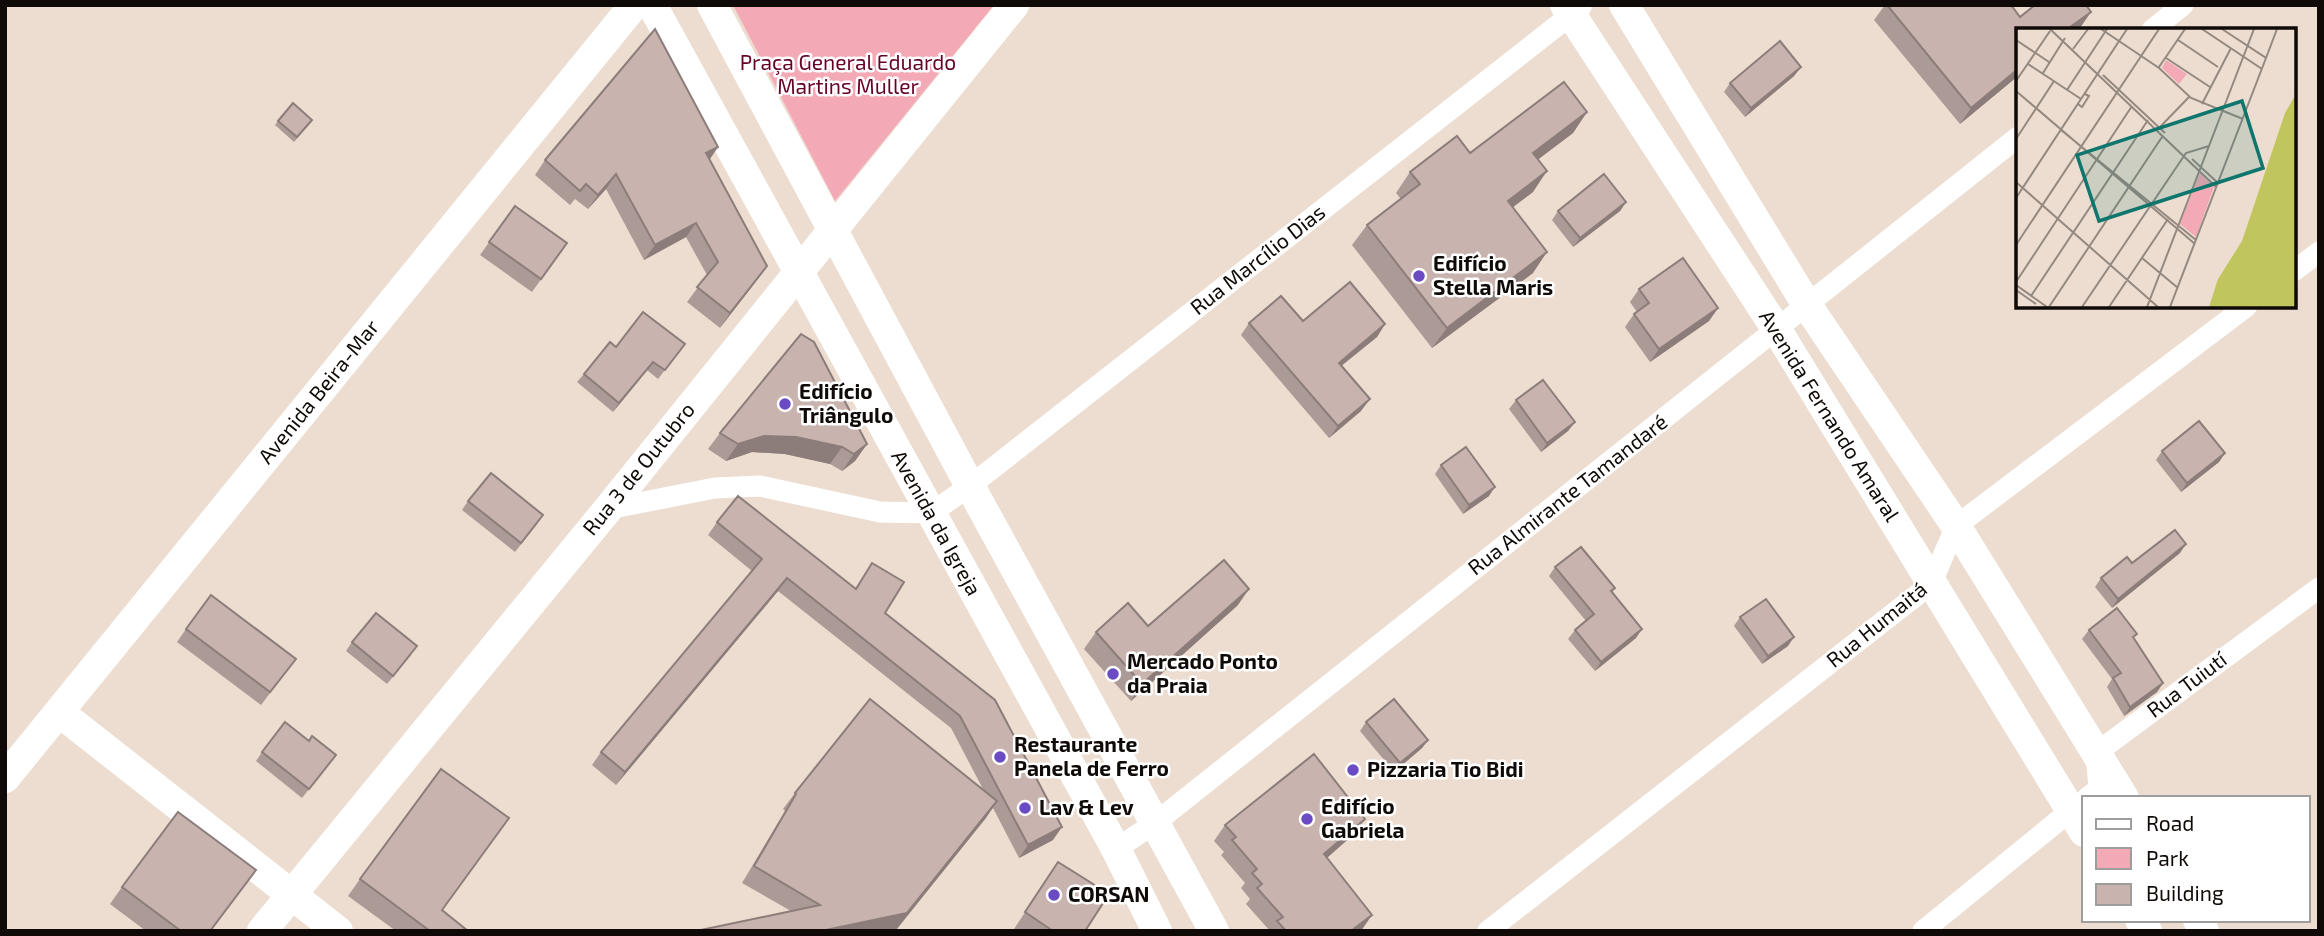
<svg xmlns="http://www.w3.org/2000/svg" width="2324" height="936" font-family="'Exo 2',sans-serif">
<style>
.green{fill:#f4aab6}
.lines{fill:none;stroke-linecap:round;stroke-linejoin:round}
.street{stroke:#fff;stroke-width:21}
.secondary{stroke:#fff;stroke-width:30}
.wall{fill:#ac9a96}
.shaded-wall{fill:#8c7d7a}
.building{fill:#c8b3ae;stroke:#8c7d7a;stroke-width:2}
.poi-dot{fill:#6b4bc4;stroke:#fff;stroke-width:2.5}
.labels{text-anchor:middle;stroke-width:5;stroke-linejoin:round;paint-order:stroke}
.park-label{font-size:21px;fill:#650327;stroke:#fff}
.street-label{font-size:21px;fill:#0f0a07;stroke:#fff}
.poi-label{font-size:21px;font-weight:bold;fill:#0f0a07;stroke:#fff;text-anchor:start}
.inset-road{fill:none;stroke:#948980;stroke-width:2}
.view{fill:#0f766e;fill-opacity:0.15;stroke:#0f766e;stroke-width:3.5}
.inset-edge{fill:none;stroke:#0f0a07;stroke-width:3.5}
</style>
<rect width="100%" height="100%" fill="#edddd0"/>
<polygon class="green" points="733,5 994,5 835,201"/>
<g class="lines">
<g class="street">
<polyline points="2152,30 2183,5"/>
<polyline points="2294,271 2319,252"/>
<polyline points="608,509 715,488 760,486 880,512 931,513 970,486 1581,7"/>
<polyline points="2087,798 2099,789 2096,753 2319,588"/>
<polyline points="1116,849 1155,823 2018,137"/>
<polyline points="1488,931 1931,584 1956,526 2247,306"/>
<polyline points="1923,931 2080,803"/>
</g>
<g class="secondary">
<polyline points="652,5 1116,849 1157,931"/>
<polyline points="712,5 970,486 1214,931"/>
<polyline points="1565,5 1777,330 2084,832"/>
<polyline points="1624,5 1807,305 1956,526 2124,798"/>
<polyline points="59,712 338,931"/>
<polyline points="5,778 634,5"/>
<polyline points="2140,920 2147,931"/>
<polyline points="2198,920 2204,931"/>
<polyline points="262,931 608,509 1014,5"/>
</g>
</g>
<g class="wall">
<polygon points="1885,5 2011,5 2020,17 2080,28 2018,30 2018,76 1960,124 1874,20"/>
<polygon points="1801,67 1794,76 1745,117 1724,92 1730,83"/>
<polygon points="1587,112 1573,133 1538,159 1533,192 1513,207 1533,273 1432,348 1352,245 1367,225 1401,199 1396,193 1410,172"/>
<polygon points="278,121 309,124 294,142 275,125"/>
<polygon points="718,147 709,160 767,266 720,328 687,302 707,275 686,237 644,260 606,189 588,209 575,199 570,205 535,175 545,160"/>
<polygon points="1626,202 1620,211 1573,247 1552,220 1558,211"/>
<polygon points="515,206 567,243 532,292 480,255"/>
<polygon points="1639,289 1718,308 1709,321 1650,362 1625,327 1634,314 1637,312 1630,302"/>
<polygon points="1303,321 1385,324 1377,337 1341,366 1361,411 1329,438 1241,335 1249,323"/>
<polygon points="616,347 678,353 658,379 647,370 613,412 577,382 584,374"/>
<polygon points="1516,400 1575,422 1568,431 1541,452 1509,409"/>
<polygon points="720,433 867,444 855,461 842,471 830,464 785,454 752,452 726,461 708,449"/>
<polygon points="2162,451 2225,453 2219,462 2181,492 2156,460"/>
<polygon points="1441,465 1489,496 1463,514 1435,474"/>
<polygon points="468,501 537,524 515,552 462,510"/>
<polygon points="717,522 855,589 872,563 885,613 1053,840 1019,858 993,808 896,930 890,931 696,931 791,911 742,883 785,811 783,809 795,793 984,791 951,728 778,591 616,785 592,765 601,752 752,571 708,535"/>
<polygon points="2180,553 2112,608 2095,587 2101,578 2132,563"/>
<polygon points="1555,567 1615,588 1612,593 1636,638 1595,671 1568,639 1575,630 1586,621 1549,576"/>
<polygon points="1238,605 1131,701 1084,649 1096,632 1148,626"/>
<polygon points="1740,617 1788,646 1762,664 1734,626"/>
<polygon points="186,629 296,659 261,705 177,642"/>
<polygon points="2089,630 2134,638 2163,683 2157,692 2124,716 2107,687 2112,679 2082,639"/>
<polygon points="352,642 411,655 387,684 346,651"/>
<polygon points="1366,722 1428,740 1422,748 1394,772 1360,731"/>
<polygon points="262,752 329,764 302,798 256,761"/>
<polygon points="1225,825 1354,834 1327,858 1361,931 1270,931 1246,904 1250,899 1241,888 1245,883 1221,855 1224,852 1214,841"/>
<polygon points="1058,862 1085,931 1016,931 1014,929"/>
<polygon points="256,870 211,931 146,931 110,904 122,887"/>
<polygon points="360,879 442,910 468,931 396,931 348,896"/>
</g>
<g class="shaded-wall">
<polygon points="2091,12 2080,28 2077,30 2066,30"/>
<polygon points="1801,67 1794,76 1745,117 1751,108"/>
<polygon points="2018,69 2018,76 1960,124 1971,108"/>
<polygon points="1587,112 1573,133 1519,174 1533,153"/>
<polygon points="718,147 708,162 706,153"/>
<polygon points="1547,171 1533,192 1493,222 1508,201"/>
<polygon points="616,174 606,189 588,209 598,195"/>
<polygon points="1626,202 1620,211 1573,247 1580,238"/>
<polygon points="696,223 686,237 644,260 655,245"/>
<polygon points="1547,252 1533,273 1432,348 1447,328"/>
<polygon points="767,266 757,280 720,328 730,313"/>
<polygon points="1718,308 1709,321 1650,362 1659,349"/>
<polygon points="1385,324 1377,337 1330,375 1339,363"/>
<polygon points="653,362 647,370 613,412 619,403"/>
<polygon points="1370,399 1361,411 1329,438 1338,426"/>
<polygon points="1575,422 1568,431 1541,452 1547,443"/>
<polygon points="764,436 796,437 842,447 830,464 785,454 752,452 726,461 738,444"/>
<polygon points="867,444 855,461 842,471 854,454"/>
<polygon points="2225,453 2219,462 2181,492 2187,483"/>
<polygon points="1495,487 1489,496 1463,514 1469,505"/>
<polygon points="2186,544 2180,553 2112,608 2118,599"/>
<polygon points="787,578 778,591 616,785 625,772"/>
<polygon points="1249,589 1238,605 1131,701 1142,684"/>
<polygon points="1642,629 1636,638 1595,671 1601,662"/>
<polygon points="1794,637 1788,646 1762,664 1768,656"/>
<polygon points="2163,683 2157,692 2124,716 2130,707"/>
<polygon points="1428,740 1422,748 1394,772 1400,763"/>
<polygon points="997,801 986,818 896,930 890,931 821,931"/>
<polygon points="1365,819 1354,834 1313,870 1324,854"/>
<polygon points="1062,827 1053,840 1019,858 1028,845"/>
<polygon points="1372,915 1361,931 1351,931"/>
</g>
<g class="building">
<polygon points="1887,5 2011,5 2020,17 2035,5 2086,5 2091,12 2066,30 2018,30 2018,69 1971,108"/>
<polygon points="655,29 718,147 706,153 767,266 730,313 697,287 718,262 696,223 655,245 616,174 598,195 586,184 580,191 545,160"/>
<polygon points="1780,41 1801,67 1751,108 1730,83"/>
<polygon points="1564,82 1587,112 1533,153 1547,171 1508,201 1547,252 1447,328 1367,225 1420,184 1410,172 1457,136 1470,153"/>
<polygon points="293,103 312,120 297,137 278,121"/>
<polygon points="1604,174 1626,202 1580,238 1558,211"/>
<polygon points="515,206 567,243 541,279 489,242"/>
<polygon points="1683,258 1718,308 1659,349 1634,314 1649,303 1639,289"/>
<polygon points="1350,282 1385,324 1339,363 1370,399 1338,426 1249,323 1281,296 1303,321"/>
<polygon points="643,312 685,344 665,370 653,362 619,403 584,374 610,342 616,347"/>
<polygon points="801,334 814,342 867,444 854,454 842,447 796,437 764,436 738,444 720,433"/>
<polygon points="1543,380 1575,422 1547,443 1516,400"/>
<polygon points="2199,421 2225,453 2187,483 2162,451"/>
<polygon points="1466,447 1495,487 1469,505 1441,465"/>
<polygon points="491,473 543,515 521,543 468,501"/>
<polygon points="738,496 856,589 872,563 904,582 885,613 995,700 1062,827 1028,845 960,716 787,578 625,772 601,752 762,559 717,522"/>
<polygon points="2175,530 2186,544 2118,599 2101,578 2127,557 2132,563"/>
<polygon points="1581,547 1615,588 1611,591 1642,629 1601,662 1575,630 1594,614 1555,567"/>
<polygon points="1224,560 1249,589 1142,684 1096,632 1128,603 1148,626"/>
<polygon points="211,595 296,659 270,692 186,629"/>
<polygon points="1766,599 1794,637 1768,656 1740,617"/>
<polygon points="2117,608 2137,634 2133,637 2163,683 2130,707 2113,678 2121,673 2089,630"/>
<polygon points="376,613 417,646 393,676 352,642"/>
<polygon points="870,699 997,801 907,913 821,931 696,931 820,905 754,866 796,794 795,793"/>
<polygon points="1394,699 1428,740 1400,763 1366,722"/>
<polygon points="285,722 309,741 312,736 336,755 309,789 262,752"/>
<polygon points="1314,754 1365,819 1324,854 1372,915 1351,931 1286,931 1277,921 1283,917 1257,888 1262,884 1252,873 1257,869 1232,840 1236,837 1225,825"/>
<polygon points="441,769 509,818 442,910 468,931 430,931 360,879"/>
<polygon points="178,812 256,870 210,931 181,931 122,887"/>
<polygon points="1058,862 1109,894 1085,931 1053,931 1025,912"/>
</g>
<g class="poi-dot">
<circle cx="1419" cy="276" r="7"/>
<circle cx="785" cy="404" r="7"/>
<circle cx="1113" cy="674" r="7"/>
<circle cx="1000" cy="757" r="7"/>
<circle cx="1353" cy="770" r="7"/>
<circle cx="1025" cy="808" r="7"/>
<circle cx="1307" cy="819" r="7"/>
<circle cx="1054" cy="895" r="7"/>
</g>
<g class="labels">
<g class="park-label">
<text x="848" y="70">Praça General Eduardo<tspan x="848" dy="24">Martins Muller</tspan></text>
</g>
<g class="street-label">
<text transform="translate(1258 260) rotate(-38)" y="7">Rua Marcílio Dias</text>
<text transform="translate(319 392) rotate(-51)" y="7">Avenida Beira-Mar</text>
<text transform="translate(1829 416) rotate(58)" y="7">Avenida Fernando Amaral</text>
<text transform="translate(639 469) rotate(-51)" y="7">Rua 3 de Outubro</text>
<text transform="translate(1568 495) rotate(-38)" y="7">Rua Almirante Tamandaré</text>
<text transform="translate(936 523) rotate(61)" y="7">Avenida da Igreja</text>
<text transform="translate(1877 625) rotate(-39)" y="7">Rua Humaitá</text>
<text transform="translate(2187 685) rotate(-37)" y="7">Rua Tuiutí</text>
</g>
<g class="poi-label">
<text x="1433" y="271">Edifício<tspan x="1433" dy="24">Stella Maris</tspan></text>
<text x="799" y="399">Edifício<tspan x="799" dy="24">Triângulo</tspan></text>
<text x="1127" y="669">Mercado Ponto<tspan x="1127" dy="24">da Praia</tspan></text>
<text x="1014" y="752">Restaurante<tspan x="1014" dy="24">Panela de Ferro</tspan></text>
<text x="1367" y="777">Pizzaria Tio Bidi</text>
<text x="1321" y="814">Edifício<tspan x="1321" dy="24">Gabriela</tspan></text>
<text x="1039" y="815">Lav &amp; Lev</text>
<text x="1068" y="902">CORSAN</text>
</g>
</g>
<g transform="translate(2016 28)">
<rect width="280" height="280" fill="#edddd0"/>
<path d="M150,32L171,46L163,56L146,40ZM184,145L198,159L180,209L164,196Z" fill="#f4aab6"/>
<path d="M280,66V279H193L202,251L226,213L269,85Z" fill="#c0c65d"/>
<path class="inset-road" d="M34,1L200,159M85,1L143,40L175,70L227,91M186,1L246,41M0,12L33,34M162,12L202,39M57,21L72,1M150,30L194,59M250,30L261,1M12,36L65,71M143,39L169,1M27,45L49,10M87,47L149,105M0,53L34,3M51,62L91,1M0,63L179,216M62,76L66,79L73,68L69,66M186,76L215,20M143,100L173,69M45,102L180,212M0,111L38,53M176,131L202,155M0,154L142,279M0,170L111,1M0,217L143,1M126,230L162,260M0,254L116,78M0,257L31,279M0,262L20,276M15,268L132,92M33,279L146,109M66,279L170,125L193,118M93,279L152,191M131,279L238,1M154,279L250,30L206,1"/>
<path class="view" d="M226,73L247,140L83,193L61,127Z"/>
<rect width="280" height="280" class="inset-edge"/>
</g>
<rect width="2324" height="936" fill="none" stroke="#0f0a07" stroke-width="14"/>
<rect x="2082" y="796" width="228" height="126" fill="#ffffff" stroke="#9f9d9c" stroke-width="2"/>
<rect x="2096" y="819" width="35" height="10" fill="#ffffff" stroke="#9f9d9c" stroke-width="2"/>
<text x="2146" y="831" font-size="21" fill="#0f0a07">Road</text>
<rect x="2096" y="848" width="35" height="21" fill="#f4aab6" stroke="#9f9d9c" stroke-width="2"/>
<text x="2146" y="866" font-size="21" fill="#0f0a07">Park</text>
<rect x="2096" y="884" width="35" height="21" fill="#c8b3ae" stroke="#9f9d9c" stroke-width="2"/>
<text x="2146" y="901" font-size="21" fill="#0f0a07">Building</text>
</svg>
